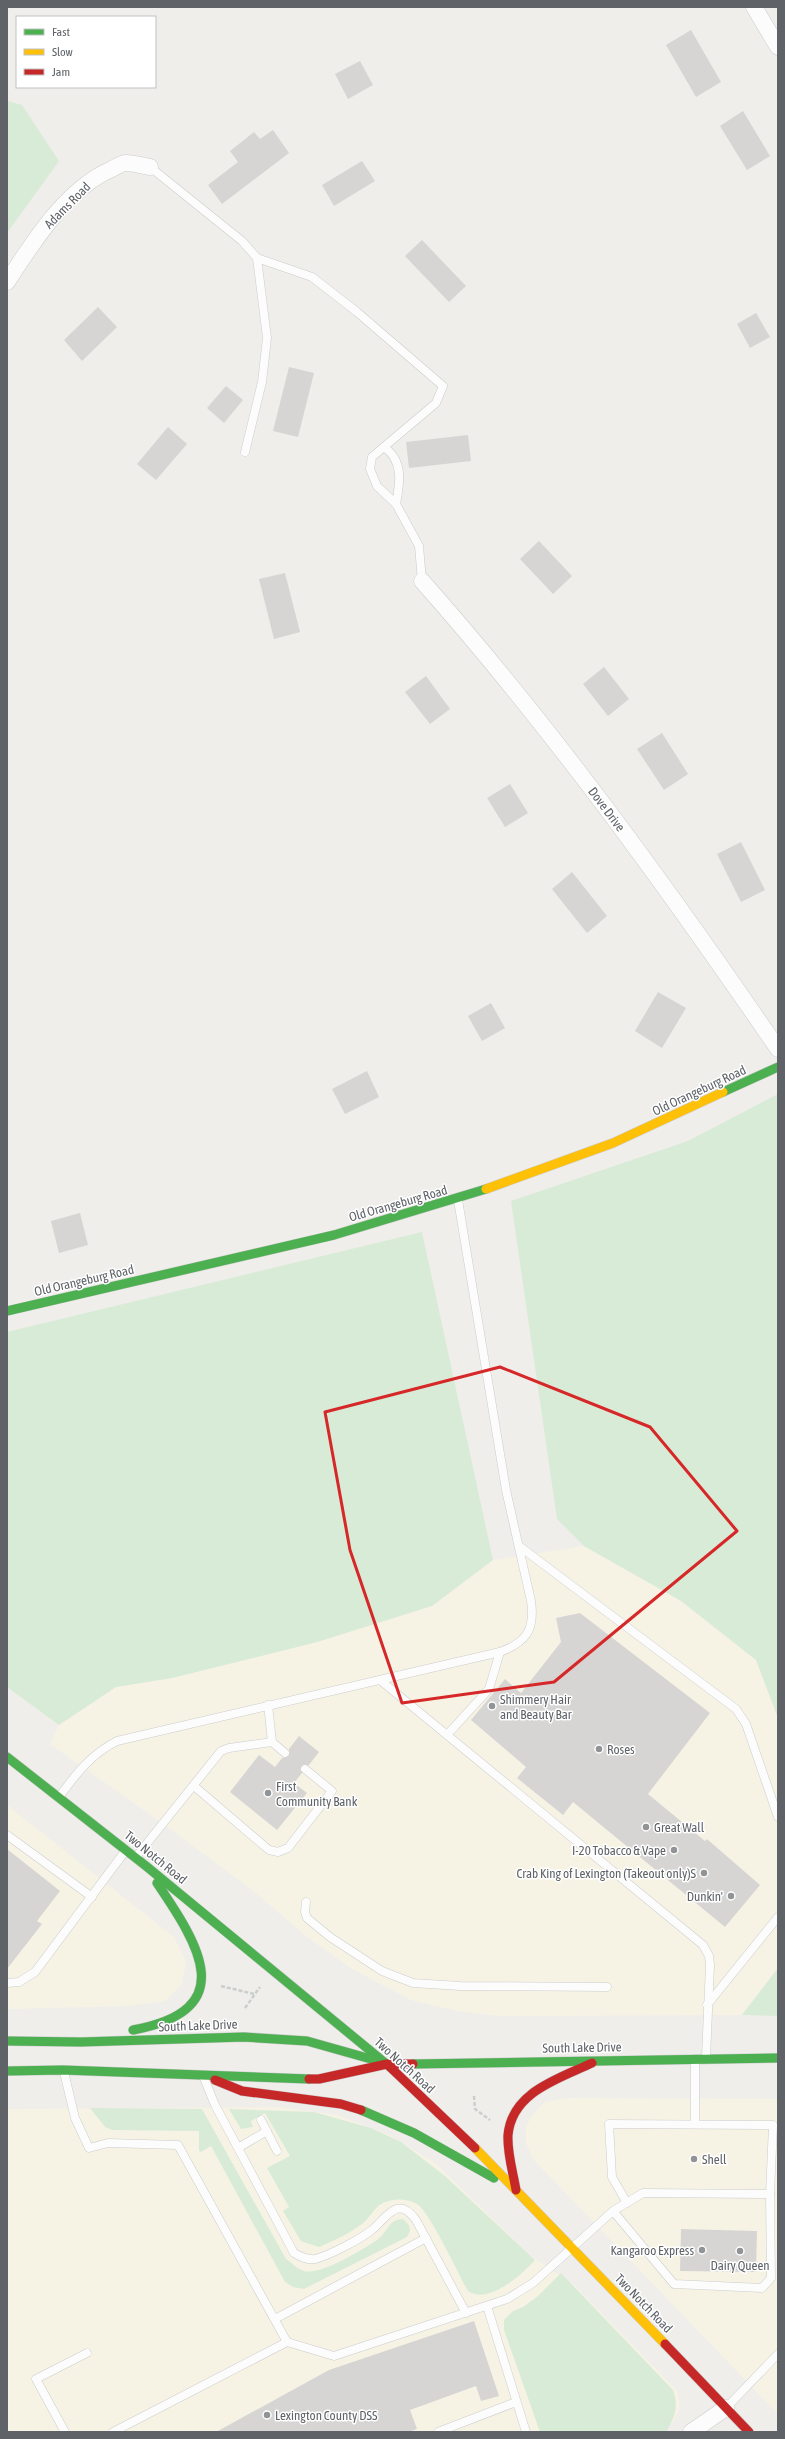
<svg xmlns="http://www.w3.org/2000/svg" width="785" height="2439" font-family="'Asap Condensed',sans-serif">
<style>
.commercial{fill:#f7f3e4}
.green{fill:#d8ebd6}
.building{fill:#d6d5d3}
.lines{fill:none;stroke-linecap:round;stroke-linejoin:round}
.lane-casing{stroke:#cbcccc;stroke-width:9}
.street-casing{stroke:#cbcccc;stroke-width:17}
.fast-casing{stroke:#cacacb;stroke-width:10}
.slow-casing{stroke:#cacacb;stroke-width:10}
.jam-casing{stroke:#cacacb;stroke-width:10}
.path{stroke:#cacfcc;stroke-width:2.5;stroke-dasharray:4 2;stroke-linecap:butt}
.lane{stroke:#fdfcfc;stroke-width:8}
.street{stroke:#fdfcfc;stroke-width:16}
.fast{stroke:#4caf50;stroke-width:9}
.slow{stroke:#ffc107;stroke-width:9}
.jam{stroke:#c62828;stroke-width:9}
.marked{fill:none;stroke:#d62828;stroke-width:3;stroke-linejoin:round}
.poi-dot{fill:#919496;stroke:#fff;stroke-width:1.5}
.labels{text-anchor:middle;stroke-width:3;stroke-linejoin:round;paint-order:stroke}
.street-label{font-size:13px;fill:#5f6368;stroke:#fff}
.poi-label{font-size:13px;fill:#5f6368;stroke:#fff;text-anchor:start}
</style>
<rect width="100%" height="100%" fill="#efeeea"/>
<g class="commercial">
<polygon points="584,1546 681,1601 756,1660 778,1718 778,1968 742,2015 499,2016 457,2011 411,2000 354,1970 307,1937 251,1889 151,1815 50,1744 59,1725 116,1687 172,1678 317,1642 432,1606 493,1560"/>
<polygon points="7,1805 174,1937 186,1962 182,1984 165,2001 127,2006 7,2009"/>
<polygon points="566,2098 778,2099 778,2414 533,2159 526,2143 526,2127 532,2115 545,2102"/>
<polygon points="279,2107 337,2115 391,2136 435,2163 531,2256 574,2285 678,2392 680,2408 672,2423 656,2432 7,2432 7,2109"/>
</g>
<g class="green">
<polygon points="7,101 22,105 59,161 7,233"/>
<polygon points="778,1094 778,1718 756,1660 681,1601 584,1546 557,1519 511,1201 688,1141"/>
<polygon points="422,1232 493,1560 432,1606 317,1642 172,1678 116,1687 59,1725 7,1687 7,1332"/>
<polygon points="778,1968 778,2016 742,2015"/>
<path d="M90,2108L202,2109L286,2259C292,2263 297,2269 304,2271C320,2276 364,2249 378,2239C388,2232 388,2219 403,2219L409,2225L410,2231L407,2237L304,2289L293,2287L285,2282L211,2146L201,2152L199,2151V2131L112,2130L105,2127Z"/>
<path d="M229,2109L314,2112L371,2128L401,2142L445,2176L535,2260C522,2275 488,2305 468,2291C459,2275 429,2211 417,2204C406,2198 392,2198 381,2204C373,2209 370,2218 362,2224C349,2234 333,2241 319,2247L301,2241L283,2211L289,2207L267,2168L290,2156L265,2113L251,2121L253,2127L241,2129Z"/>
<path d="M561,2273L673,2390C679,2407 675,2417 666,2432H540L504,2330V2320L513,2311L523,2307L538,2296Z"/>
</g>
<g class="building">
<polygon points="691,30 721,82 696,97 666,45"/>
<polygon points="360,61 373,85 348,99 335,74"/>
<polygon points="743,111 770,156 747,170 720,126"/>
<polygon points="273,130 289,153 222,204 208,185 238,162 230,151 254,132 260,139"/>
<polygon points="362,161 375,181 334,206 322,185"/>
<polygon points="422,240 466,286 449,302 405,256"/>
<polygon points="98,307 117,327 82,361 64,340"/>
<polygon points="756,313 770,337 750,348 737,324"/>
<polygon points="289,367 314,373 298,437 273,431"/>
<polygon points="226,386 243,400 224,423 207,408"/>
<polygon points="168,427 187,444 156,480 137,464"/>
<polygon points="468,435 471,461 409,468 406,442"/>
<polygon points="539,541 572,576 553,594 520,559"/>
<polygon points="285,573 300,632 274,639 259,579"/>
<polygon points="604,667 629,699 608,716 583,684"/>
<polygon points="426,676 450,709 430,724 405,692"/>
<polygon points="662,733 688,774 664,790 637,749"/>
<polygon points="510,784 528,813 505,827 487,798"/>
<polygon points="741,842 765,890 741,902 717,854"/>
<polygon points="572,872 607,916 587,933 552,889"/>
<polygon points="658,992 686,1008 662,1048 635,1031"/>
<polygon points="491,1003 505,1028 482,1041 468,1016"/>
<polygon points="367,1071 379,1097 345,1114 332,1089"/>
<polygon points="80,1213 88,1245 59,1253 51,1221"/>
<polygon points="580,1613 710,1713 648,1794 705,1841 707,1839 760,1885 725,1927 573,1802 563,1815 517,1778 526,1767 471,1720 505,1679 521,1693 561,1642 556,1618"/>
<polygon points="299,1736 319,1752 309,1765 301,1766 302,1773 294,1783 307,1793 277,1830 230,1792 259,1755 275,1767 282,1758 289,1756 289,1749"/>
<polygon points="7,1849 60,1891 37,1921 42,1924 7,1969"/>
<polygon points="681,2229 757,2231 756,2272 680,2271"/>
<polygon points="474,2321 499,2396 481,2401 476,2386 410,2410 417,2429 408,2432 216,2432 329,2370"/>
</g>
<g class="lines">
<g class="lane-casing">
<g id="lane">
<polyline points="150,167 242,241 257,258 267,338 262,382 245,452"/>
<polyline points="257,258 312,277 357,312 443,386 436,403 372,457 370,469 377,486 396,504 419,546 422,581"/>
<path d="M384,447C404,461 400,483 396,504"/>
<polyline points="519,1546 736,1709 746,1724 778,1817"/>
<polyline points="380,1680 703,1945 709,1956 710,1965 706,2057"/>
<polyline points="268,1705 272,1742 285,1753"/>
<polyline points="447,1735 489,1689 500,1652"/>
<polyline points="194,1786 269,1850 278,1852 288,1848 332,1791 305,1769"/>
<path d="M59,1797C76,1774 91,1754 117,1741L500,1652C527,1642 535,1629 531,1601L506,1490L458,1200"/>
<polyline points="7,1835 92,1897"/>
<polyline points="136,1857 221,1751 229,1748 272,1742"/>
<polyline points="306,1902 305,1912 307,1918 330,1937 382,1971 413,1983 460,1986 607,1987"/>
<polyline points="7,1983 19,1982 35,1972 126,1850"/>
<polyline points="707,2005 778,1917"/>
<polyline points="695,2059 695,2124"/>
<polyline points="64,2072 75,2118 89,2148 108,2143 178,2145 287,2342"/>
<path d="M204,2078L215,2105L294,2253C301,2257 307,2260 315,2259C328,2256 363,2238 373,2229C387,2217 398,2195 416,2220L466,2313"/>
<polyline points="261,2120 277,2151"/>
<polyline points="238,2148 267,2131"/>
<polyline points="613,2211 674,2284 762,2288 771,2278 770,2194 773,2125 609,2124 612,2177 627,2203"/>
<polyline points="487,2306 526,2432"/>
<polyline points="275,2319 426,2238"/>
<polyline points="727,2407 778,2354"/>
<polyline points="65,2432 36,2379 87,2353"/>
<polyline points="113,2432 287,2342 334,2356 507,2299 533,2283 613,2211 643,2193 770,2194"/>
<polyline points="438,2432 516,2402"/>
</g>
</g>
<g class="street-casing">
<g id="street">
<polyline points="754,7 778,47"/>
<path d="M7,282C33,242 67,188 112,169C116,167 122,163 126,163C134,163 143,166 150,167"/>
<path d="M422,581C552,728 667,887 778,1049"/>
<polyline points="691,2432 726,2408"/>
</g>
</g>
<g class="fast-casing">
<g id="fast">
<polyline points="723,1092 778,1067"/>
<polyline points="7,1311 334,1235 486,1189"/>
<polyline points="7,1757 146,1866 390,2067"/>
<path d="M133,2030C241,2010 199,1945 157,1883"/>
<polyline points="7,2041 81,2042 244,2037 307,2041 378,2061"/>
<polyline points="413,2064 778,2058"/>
<polyline points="7,2071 63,2070 309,2079"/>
<polyline points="361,2110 414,2133 494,2178"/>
</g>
</g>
<g class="slow-casing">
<g id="slow">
<polyline points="486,1189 613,1143 723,1092"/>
<polyline points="475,2148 665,2344"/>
</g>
</g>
<g class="jam-casing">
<g id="jam">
<polyline points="390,2067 475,2148"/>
<polyline points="309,2079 319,2079 387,2064 413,2064"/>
<polyline points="215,2080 242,2091 341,2104 361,2110"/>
<path d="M516,2190C513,2172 507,2153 508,2135C512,2092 558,2079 592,2063"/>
<polyline points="665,2344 749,2432"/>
</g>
</g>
<g class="path">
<polyline points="221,1986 254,1994"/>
<polyline points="245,2008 260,1987"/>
<polyline points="474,2096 475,2109 490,2120"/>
</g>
<use href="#lane" class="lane"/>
<use href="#street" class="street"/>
<use href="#fast" class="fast"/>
<use href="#slow" class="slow"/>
<use href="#jam" class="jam"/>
</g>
<path class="marked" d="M500,1367L650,1427L737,1531L554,1682L402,1703L350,1550L325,1412Z"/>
<g class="poi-dot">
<circle cx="492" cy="1706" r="4"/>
<circle cx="599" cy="1749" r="4"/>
<circle cx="268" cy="1793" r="4"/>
<circle cx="646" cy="1827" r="4"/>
<circle cx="674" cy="1850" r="4"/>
<circle cx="704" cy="1873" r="4"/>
<circle cx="731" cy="1896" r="4"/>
<circle cx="694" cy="2159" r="4"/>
<circle cx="702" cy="2250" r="4"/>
<circle cx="740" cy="2251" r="4"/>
<circle cx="267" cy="2415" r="4"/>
</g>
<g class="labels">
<g class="street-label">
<text transform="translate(67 205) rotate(-45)" y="5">Adams Road</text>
<text transform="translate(607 809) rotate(53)" y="5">Dove Drive</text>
<text transform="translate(699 1090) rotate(-25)" y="5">Old Orangeburg Road</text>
<text transform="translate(398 1203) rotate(-16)" y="5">Old Orangeburg Road</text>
<text transform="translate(84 1280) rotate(-13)" y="5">Old Orangeburg Road</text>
<text transform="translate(156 1857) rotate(39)" y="5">Two Notch Road</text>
<text transform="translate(198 2025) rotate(-2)" y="5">South Lake Drive</text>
<text transform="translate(582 2047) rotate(-1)" y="5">South Lake Drive</text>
<text transform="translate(405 2065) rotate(42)" y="5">Two Notch Road</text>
<text transform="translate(644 2303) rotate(46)" y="5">Two Notch Road</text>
</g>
<g class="poi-label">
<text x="500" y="1704">Shimmery Hair<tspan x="500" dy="15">and Beauty Bar</tspan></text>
<text x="607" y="1754">Roses</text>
<text x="276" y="1791">First<tspan x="276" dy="15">Community Bank</tspan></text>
<text x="654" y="1832">Great Wall</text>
<text x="666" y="1855" text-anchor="end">I-20 Tobacco &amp; Vape</text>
<text x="696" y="1878" text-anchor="end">Crab King of Lexington (Takeout only)S</text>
<text x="723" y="1901" text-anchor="end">Dunkin'</text>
<text x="702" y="2164">Shell</text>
<text x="694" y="2255" text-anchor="end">Kangaroo Express</text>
<text x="740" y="2270" text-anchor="middle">Dairy Queen</text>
<text x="275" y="2420">Lexington County DSS</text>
</g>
</g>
<rect width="785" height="2439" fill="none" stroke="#5f6368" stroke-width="16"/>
<rect x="16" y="16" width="140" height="72" fill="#ffffff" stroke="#bfc1c3"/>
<rect x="24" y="29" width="20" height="6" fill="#4caf50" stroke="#bfc1c3"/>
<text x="52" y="36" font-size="12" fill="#5f6368">Fast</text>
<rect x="24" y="49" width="20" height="6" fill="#ffc107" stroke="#bfc1c3"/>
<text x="52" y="56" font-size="12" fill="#5f6368">Slow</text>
<rect x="24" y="69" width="20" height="6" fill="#c62828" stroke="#bfc1c3"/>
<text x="52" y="76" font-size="12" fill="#5f6368">Jam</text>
</svg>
